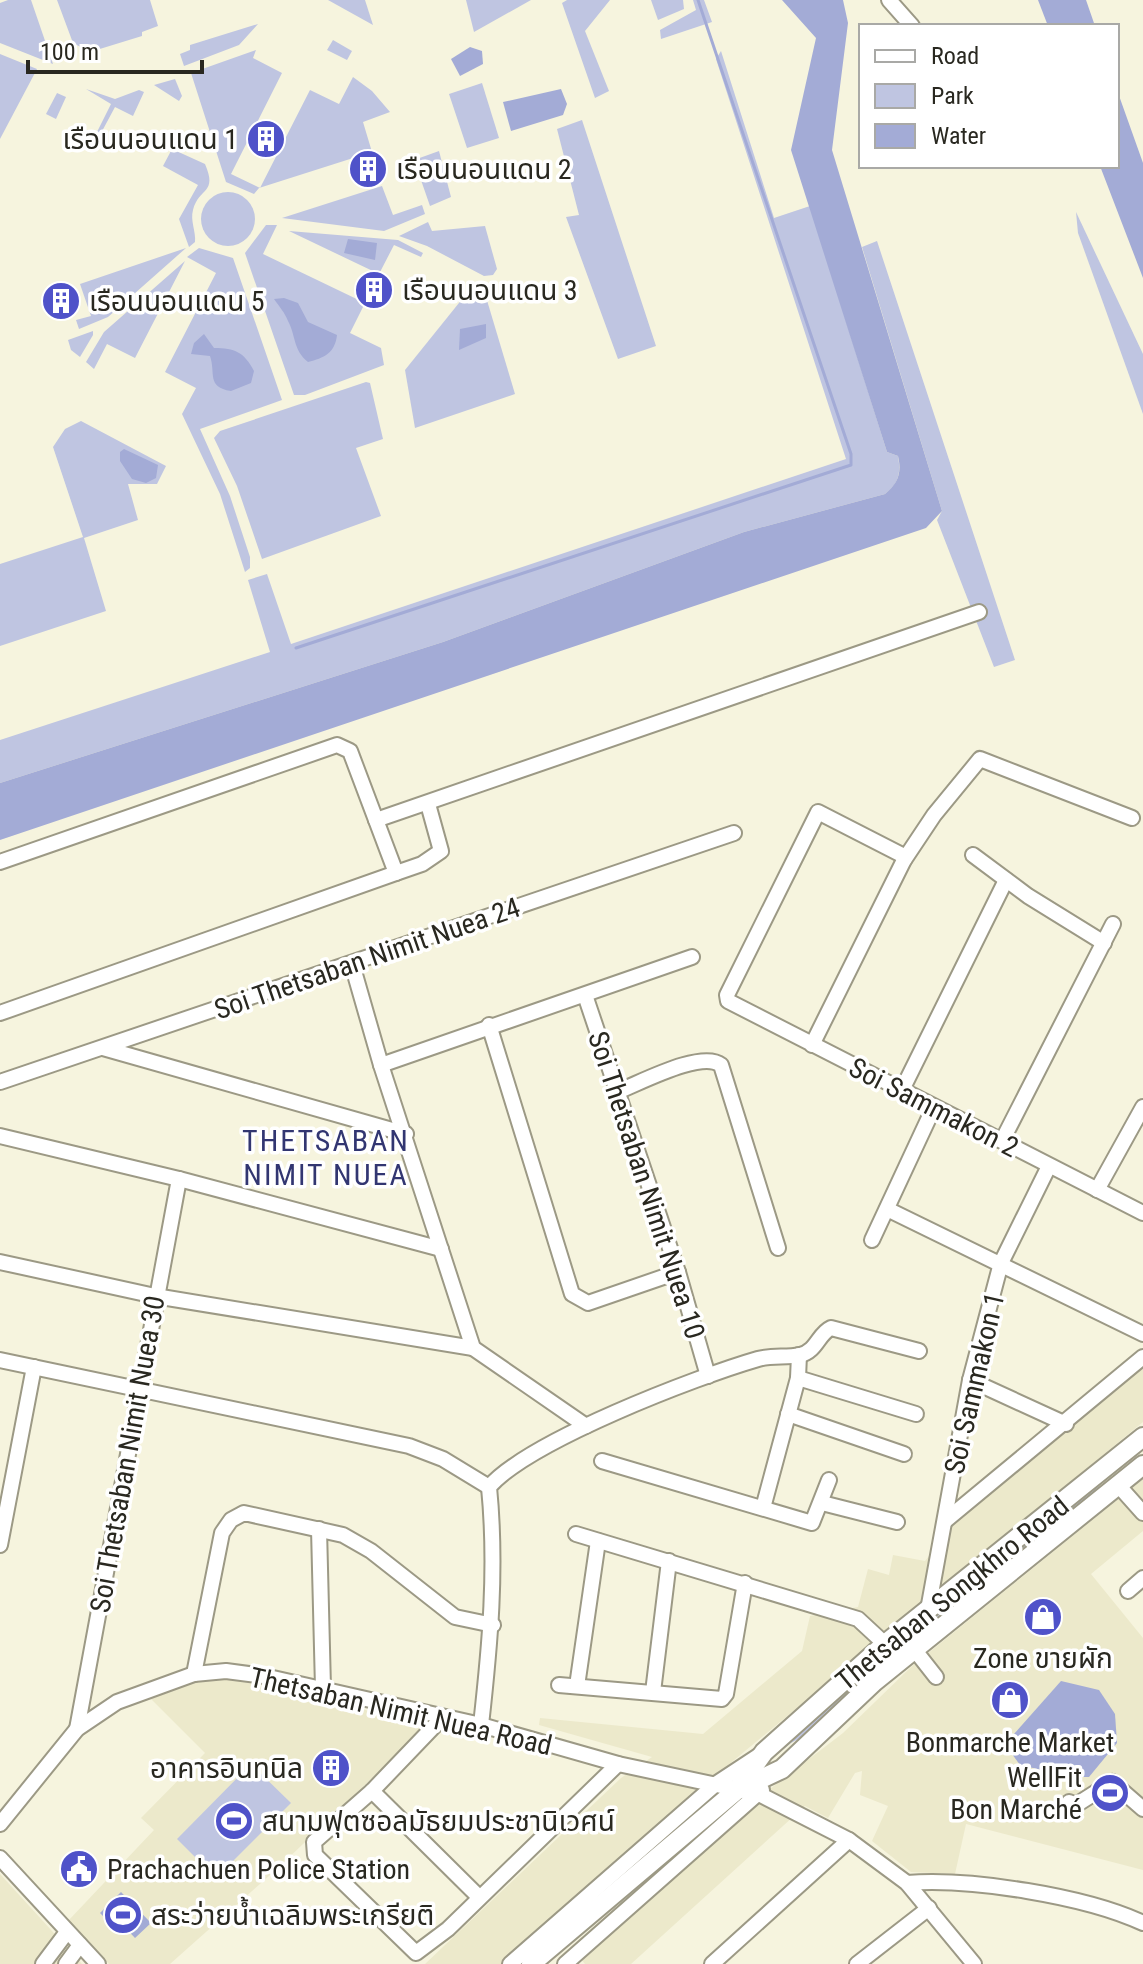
<svg xmlns="http://www.w3.org/2000/svg" width="1143" height="1964" font-family="'Roboto Condensed','Noto Sans Thai',sans-serif">
<style>
.built{fill:#ece9cb}
.green{fill:#bfc5e1}
.water{fill:#a3abd6}
.lines{fill:none;stroke-linecap:round;stroke-linejoin:round}
.stream{stroke:#a3abd6;stroke-width:3}
.street-casing{stroke:#9c9985;stroke-width:18}
.secondary-casing{stroke:#9c9985;stroke-width:22}
.street{stroke:#fff;stroke-width:14}
.secondary{stroke:#fff;stroke-width:18}
.labels{text-anchor:middle;stroke-width:7;stroke-linejoin:round;paint-order:stroke}
.poi-label{font-size:28px;fill:#292820;stroke:#fff;text-anchor:start}
.street-label{font-size:28px;fill:#292820;stroke:#fff}
.neighbourhood-label{font-size:30px;letter-spacing:2px;fill:#323671;stroke:#fff}
</style>
<rect width="100%" height="100%" fill="#f6f4de"/>
<g class="built">
<polygon points="1143,1368 1143,1422 733,1761 502,1964 425,1964 621,1778 652,1757 539,1725 540,1718 703,1734 802,1651 810,1616 858,1607 868,1569 889,1575 893,1555 925,1561 955,1523"/>
<polygon points="1143,1479 1143,1531 1091,1574 1143,1638 1143,1870 966,1824 955,1874 911,1872 872,1841 888,1806 860,1795 862,1771 855,1773 828,1818 805,1806 631,1964 585,1964 581,1959 745,1808 843,1733 911,1667"/>
<polygon points="229,1676 296,1687 423,1729 278,1868 170,1964 109,1964 68,1921 154,1830 141,1818 205,1753 151,1699 195,1681"/>
<polygon points="0,1874 82,1964 0,1964"/>
</g>
<g class="green">
<polygon points="8,0 31,0 53,64 0,43 0,3"/>
<polygon points="57,0 150,0 158,26 142,32 142,36 90,52 73,43"/>
<polygon points="328,0 365,0 373,25"/>
<polygon points="466,0 531,0 474,32"/>
<polygon points="567,0 610,0 585,31 609,91 595,98 562,3"/>
<polygon points="651,0 683,0 684,9 658,20"/>
<polygon points="693,0 704,0 712,22 661,39 660,30 696,10"/>
<polygon points="258,24 239,45 184,66 180,54 190,50 190,45"/>
<polygon points="333,40 352,51 347,60 327,50"/>
<polygon points="256,50 253,58 282,73 231,174 260,188 310,90 339,104 353,77 372,91 390,112 363,122 372,152 259,188 254,194 226,182 191,73"/>
<path d="M721,51L774,218L810,206L887,452L898,456C901,473 899,483 885,494L744,532L443,642L0,783V740L270,652L248,580L267,574L291,644L846,459L716,59Z"/>
<polygon points="0,54 37,69 0,139"/>
<polygon points="175,79 182,96 179,101 154,85"/>
<polygon points="482,83 499,138 467,148 449,94"/>
<polygon points="86,89 115,99 139,90 144,92 133,116 115,107 100,135 96,134 111,104"/>
<polygon points="57,93 66,97 56,119 46,114"/>
<polygon points="582,120 656,346 618,359 566,217 579,215 557,129"/>
<path d="M172,149L205,164C218,194 199,187 193,210C190,221 196,231 195,242L189,247L179,219L198,185L163,166Z"/>
<polygon points="439,151 451,197 430,206 414,160"/>
<polygon points="382,186 393,215 422,205 425,214 384,231 282,218"/>
<circle cx="228" cy="219" r="27"/>
<polygon points="1076,212 1143,354 1143,414 1078,233"/>
<polygon points="428,222 432,231 485,226 497,269 493,275 484,276 427,246 399,236"/>
<polygon points="266,225 277,225 263,254 365,303 350,333 381,348 384,365 305,395 294,395 245,253"/>
<polygon points="289,231 398,240 423,253 421,257 394,245 379,274"/>
<polygon points="877,241 1015,660 994,667 937,520 942,511 862,247"/>
<polygon points="186,248 108,317 79,329 76,320 91,316 80,284"/>
<polygon points="199,248 233,258 282,400 200,429 230,496 250,557 250,568 245,572 220,494 182,414 196,388 165,372 216,273 187,257"/>
<polygon points="185,261 135,358 107,344 94,369 86,362 104,332"/>
<polygon points="483,287 515,394 415,428 405,370 471,288"/>
<polygon points="93,331 93,335 80,357 71,350 68,340"/>
<polygon points="366,382 370,383 383,439 356,448 381,516 262,559 237,486 214,438 220,431"/>
<polygon points="81,421 166,466 157,484 128,484 138,520 84,538 106,611 0,646 0,564 83,537 53,447 65,429"/>
<polygon points="1095,1484 1101,1488 811,1732 791,1743 763,1766 763,1762"/>
<polygon points="251,1764 291,1803 216,1878 177,1839"/>
</g>
<g class="water">
<path d="M782,0H843L848,23L832,150L942,511L926,528L0,840V783L443,642L744,532L885,494C898,483 902,473 898,456L887,452L791,150L816,38Z"/>
<polygon points="1038,0 1086,0 1095,26 1048,26"/>
<polygon points="470,47 482,51 483,64 460,76 451,59"/>
<polygon points="561,89 567,104 563,115 511,131 503,102"/>
<polygon points="1117,90 1143,163 1143,278 1100,166 1117,166"/>
<polygon points="348,239 377,243 375,260 344,253"/>
<path d="M284,298L298,303L308,322L337,335C335,353 324,358 308,362C293,350 296,336 288,321C285,313 279,306 274,299Z"/>
<polygon points="486,324 486,338 459,350 460,329"/>
<path d="M204,334L214,348C235,348 244,352 254,371L251,383L231,391C206,387 216,373 210,356L191,354L194,343Z"/>
<polygon points="124,449 158,465 156,478 146,483 132,479 120,461 120,452"/>
<polygon points="1061,1681 1099,1690 1115,1714 1117,1743 1089,1777 1072,1777 1020,1765 1012,1754 1014,1734"/>
<polygon points="121,1892 151,1923 135,1938 116,1918 110,1923 100,1913"/>
</g>
<g class="lines">
<polyline class="stream" points="296,648 851,465 851,454 698,0"/>
<g class="street-casing">
<g id="street">
<polyline points="889,0 912,26"/>
<polyline points="376,820 979,612"/>
<polyline points="973,855 1028,896 1104,943"/>
<polyline points="904,860 902,855 818,812 727,995 728,1001 1143,1213"/>
<polyline points="0,862 337,745 350,751 396,873 0,1013"/>
<polyline points="396,873 422,864 441,851 428,804"/>
<polyline points="352,964 381,1065 473,1348 586,1426"/>
<polyline points="585,995 678,1272 708,1376"/>
<polyline points="489,1025 572,1294 588,1303 678,1272"/>
<polyline points="812,1045 904,860 934,815 980,759 1132,818"/>
<polyline points="103,1048 406,1134"/>
<polyline points="381,1065 692,957"/>
<polyline points="0,1082 734,833"/>
<polyline points="902,1090 1006,880"/>
<path d="M619,1091C642,1082 702,1050 721,1065L778,1248"/>
<polyline points="0,1136 179,1179 441,1249"/>
<polyline points="1002,1141 1113,924"/>
<polyline points="1097,1190 1143,1107"/>
<polyline points="887,1209 1143,1334"/>
<polyline points="872,1240 934,1107"/>
<polyline points="0,1262 155,1296 473,1348"/>
<polyline points="0,1360 409,1446 443,1459 489,1487"/>
<polyline points="798,1378 916,1414"/>
<polyline points="970,1380 1066,1424"/>
<polyline points="788,1414 904,1454"/>
<polyline points="602,1461 812,1523 829,1480"/>
<polyline points="1118,1485 1143,1513"/>
<polyline points="822,1503 897,1522"/>
<polyline points="763,1508 798,1378 799,1355"/>
<polyline points="945,1521 1143,1357"/>
<polyline points="319,1529 323,1688"/>
<polyline points="576,1534 858,1619 885,1644"/>
<polyline points="0,1545 34,1367"/>
<polyline points="1128,1591 1143,1578"/>
<polyline points="928,1610 970,1380 1001,1263 1049,1166"/>
<polyline points="914,1649 936,1677"/>
<polyline points="194,1674 222,1533 231,1520 244,1513 343,1535 371,1551 455,1617 493,1625"/>
<polyline points="559,1685 722,1699 726,1694 745,1583"/>
<polyline points="577,1686 598,1541"/>
<polyline points="653,1692 669,1561"/>
<polyline points="441,1719 372,1791 314,1842 315,1855 416,1953 448,1929 618,1764"/>
<path d="M481,1725C490,1645 497,1568 489,1487C529,1441 696,1377 758,1359C773,1355 786,1358 800,1355C817,1351 818,1334 831,1328L919,1351"/>
<polyline points="77,1729 179,1179"/>
<polyline points="372,1791 479,1897"/>
<polyline points="1069,1802 1076,1805 1112,1782 1143,1809"/>
<polyline points="0,1824 77,1729 117,1702 194,1674 226,1671 264,1676 481,1725 618,1764 759,1794 849,1840 907,1883 974,1964"/>
<polyline points="0,1858 98,1964"/>
<path d="M907,1883C971,1878 1085,1896 1143,1923"/>
<polyline points="43,1964 67,1932"/>
<polyline points="66,1964 80,1945"/>
<polyline points="510,1964 717,1783 758,1756"/>
<polyline points="565,1964 762,1790"/>
<polyline points="712,1964 849,1840"/>
<polyline points="857,1964 929,1908"/>
</g>
</g>
<g class="secondary-casing">
<g id="secondary">
<polyline points="740,1789 782,1769 874,1682 1143,1465"/>
<polyline points="531,1964 737,1790 764,1752 885,1644 1143,1437"/>
</g>
</g>
<use href="#street" class="street"/>
<use href="#secondary" class="secondary"/>
</g>
<defs>
<g id="building-disc" transform="scale(2)"><circle r="9.5" fill="#4f52c9" stroke="#fff"/><path d="M-4-6H4V6H1V3H-1V6H-4ZM-2.5-4.3h1.7v1.8h-1.7ZM.8-4.3h1.7v1.8H.8ZM-2.5-1h1.7V.8h-1.7ZM.8-1h1.7V.8H.8Z" fill="#fff"/></g>
<g id="shop-disc" transform="scale(2)"><circle r="9.5" fill="#4f52c9" stroke="#fff"/><path d="M-5-2.5h2.3a2.7 3.5 0 0 1 5.4 0H5L5.5 6h-11ZM-1.5-2.5h3a1.5 2.3 0 0 0-3 0Z" fill="#fff"/></g>
<g id="stadium-disc" transform="scale(2)"><circle r="9.5" fill="#4f52c9" stroke="#fff"/><path d="M0-5a6.5 5 0 1 0 0 10a6.5 5 0 1 0 0-10ZM-3.5-1.8h7v3.6h-7Z" fill="#fff"/></g>
<g id="civic-disc" transform="scale(2)"><circle r="9.5" fill="#4f52c9" stroke="#fff"/><path d="M-.6-6.5H3V-4.5H.6V-3L4-1V1h2V6H-6V1h2V-1L-.6-3ZM-1.2 2.5V6h2.4V2.5Z" fill="#fff"/></g>
</defs>
<g fill-rule="evenodd">
<use href="#building-disc" x="266" y="139"/>
<use href="#building-disc" x="368" y="169"/>
<use href="#building-disc" x="374" y="290"/>
<use href="#building-disc" x="61" y="301"/>
<use href="#shop-disc" x="1043" y="1617"/>
<use href="#shop-disc" x="1010" y="1700"/>
<use href="#building-disc" x="331" y="1768"/>
<use href="#stadium-disc" x="1110" y="1793"/>
<use href="#stadium-disc" x="234" y="1821"/>
<use href="#civic-disc" x="79" y="1869"/>
<use href="#stadium-disc" x="123" y="1915"/>
</g>
<g class="labels">
<g class="poi-label">
<text x="238" y="149" text-anchor="end">เรือนนอนแดน 1</text>
<text x="396" y="179">เรือนนอนแดน 2</text>
<text x="402" y="300">เรือนนอนแดน 3</text>
<text x="89" y="311">เรือนนอนแดน 5</text>
<text x="1043" y="1668" text-anchor="middle">Zone ขายผัก</text>
<text x="1010" y="1752" text-anchor="middle">Bonmarche Market</text>
<text x="303" y="1778" text-anchor="end">อาคารอินทนิล</text>
<text x="1082" y="1787" text-anchor="end">WellFit<tspan x="1082" dy="32">Bon Marché</tspan></text>
<text x="262" y="1831">สนามฟุตซอลมัธยมประชานิเวศน์</text>
<text x="107" y="1879">Prachachuen Police Station</text>
<text x="151" y="1925">สระว่ายนํ้าเฉลิมพระเกรียติ</text>
</g>
<g class="street-label">
<text transform="translate(367 958) rotate(-19)" y="10">Soi Thetsaban Nimit Nuea 24</text>
<text transform="translate(934 1107) rotate(27)" y="10">Soi Sammakon 2</text>
<text transform="translate(647 1185) rotate(72)" y="10">Soi Thetsaban Nimit Nuea 10</text>
<text transform="translate(974 1383) rotate(-77)" y="10">Soi Sammakon 1</text>
<text transform="translate(127 1454) rotate(-80)" y="10">Soi Thetsaban Nimit Nuea 30</text>
<text transform="translate(952 1593) rotate(-39)" y="10">Thetsaban Songkhro Road</text>
<text transform="translate(401 1711) rotate(13)" y="10">Thetsaban Nimit Nuea Road</text>
</g>
<g class="neighbourhood-label">
<text x="326" y="1151">THETSABAN<tspan x="326" dy="34">NIMIT NUEA</tspan></text>
</g>
</g>
<rect x="859" y="24" width="260" height="144" fill="#ffffff" stroke="#a9a9a6" stroke-width="2"/>
<rect x="875" y="50" width="40" height="12" fill="#ffffff" stroke="#a9a9a6" stroke-width="2"/>
<text x="931" y="64" font-size="24" fill="#292820">Road</text>
<rect x="875" y="84" width="40" height="24" fill="#bfc5e1" stroke="#a9a9a6" stroke-width="2"/>
<text x="931" y="104" font-size="24" fill="#292820">Park</text>
<rect x="875" y="124" width="40" height="24" fill="#a3abd6" stroke="#a9a9a6" stroke-width="2"/>
<text x="931" y="144" font-size="24" fill="#292820">Water</text>
<path d="M28 60v12h174v-12" fill="none" stroke="#292820" stroke-width="4"/>
<text x="40" y="60" font-size="24" fill="#292820" stroke="#ffffff" stroke-width="6" paint-order="stroke">100 m</text>
</svg>
